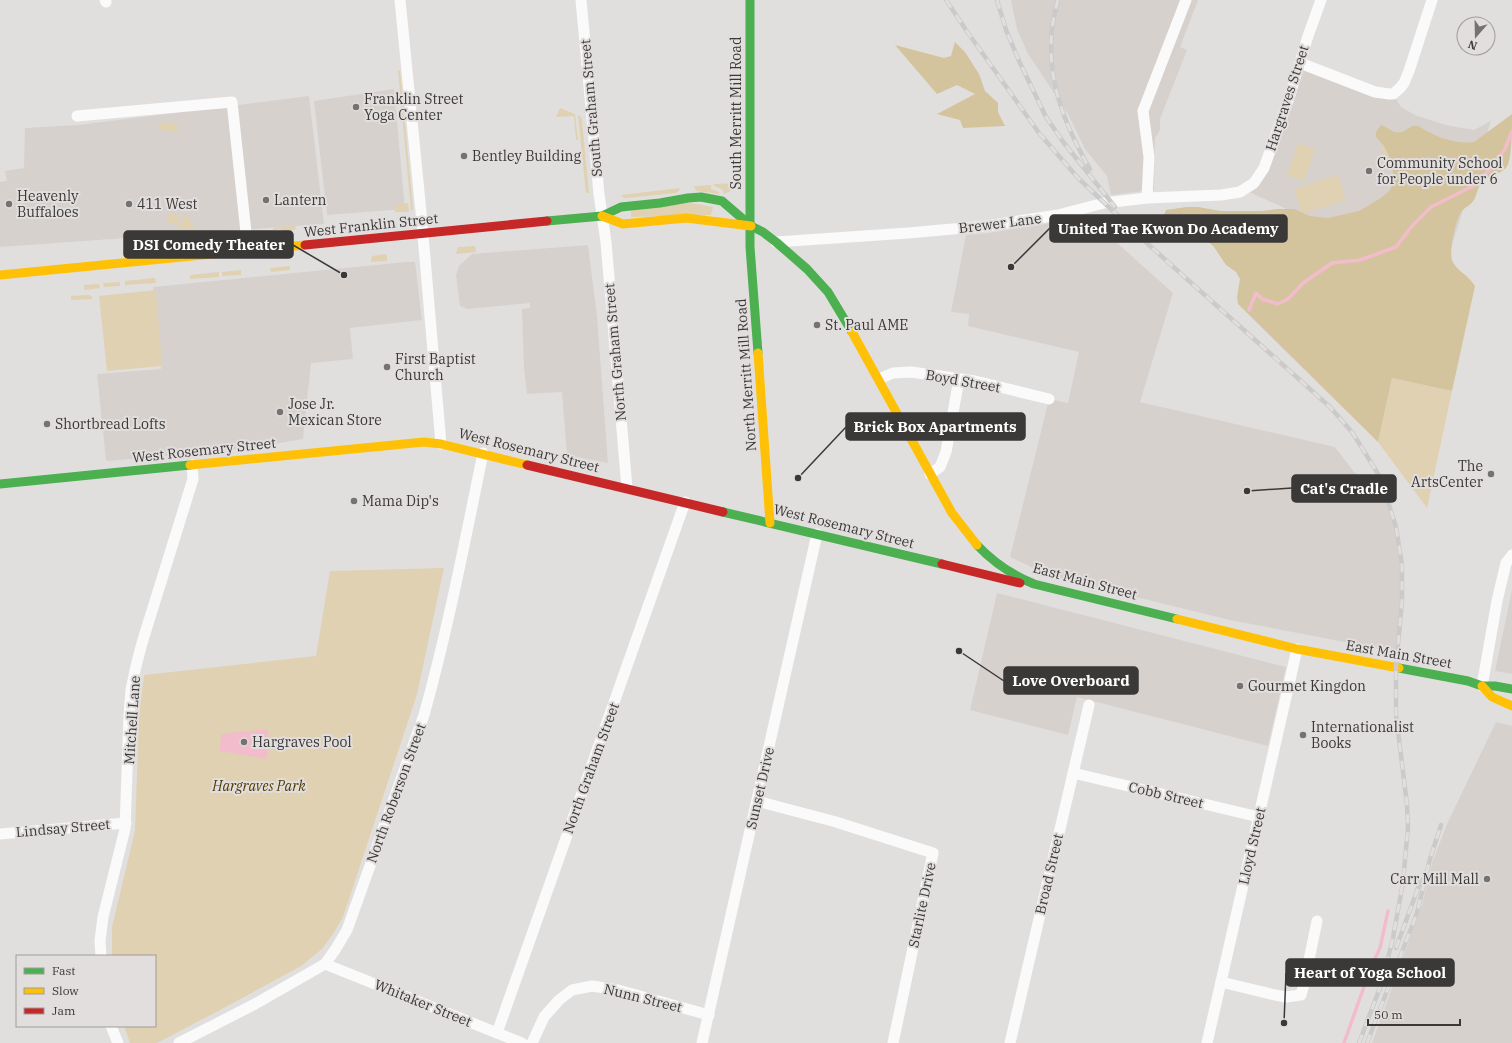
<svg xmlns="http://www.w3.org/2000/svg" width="1512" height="1043" font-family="'IBM Plex Serif',serif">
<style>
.built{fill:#d7d1ce}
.green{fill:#dfd1b1}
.forest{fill:#d4c49d}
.water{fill:#f2bccc}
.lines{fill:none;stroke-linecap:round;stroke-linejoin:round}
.stream{stroke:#f2bccc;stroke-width:3.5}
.street{stroke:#fafafa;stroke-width:11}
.fast{stroke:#4caf50;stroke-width:9}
.slow{stroke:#ffc107;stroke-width:9}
.jam{stroke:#c62828;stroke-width:9}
.rail-casing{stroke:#cacaca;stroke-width:4.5}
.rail{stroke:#e2dedd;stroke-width:3;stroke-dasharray:9;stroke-linecap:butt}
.poi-dot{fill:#747372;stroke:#e2dedd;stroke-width:1.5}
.labels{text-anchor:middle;stroke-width:4;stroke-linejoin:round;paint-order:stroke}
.street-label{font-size:14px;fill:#3a3938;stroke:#e2dedd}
.poi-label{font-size:14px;fill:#3a3938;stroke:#e2dedd;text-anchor:start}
.park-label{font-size:14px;font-style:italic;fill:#4e3a00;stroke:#e2dedd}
.leader{fill:none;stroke:#3a3938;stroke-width:1.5}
.callout-dot{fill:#3a3938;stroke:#e2dedd;stroke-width:1.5}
.callout{fill:#3a3938;stroke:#3a3938;stroke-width:1.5}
.callout-label{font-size:15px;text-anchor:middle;font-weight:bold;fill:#fff}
</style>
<rect width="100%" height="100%" fill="#e1dfde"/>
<g class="built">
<polygon points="1011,0 1198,0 1180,47 1187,50 1160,119 1160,130 1155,138 1154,190 1111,195 1107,176 1085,149 1068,114 1028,54 1017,29"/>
<polygon points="1300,63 1393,94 1401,107 1415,115 1446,125 1474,130 1491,121 1441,280 1245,190 1254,183"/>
<polygon points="394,89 405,209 327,215 314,101"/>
<polygon points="309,96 324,224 0,247 0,182 7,181 5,171 24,168 25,128 78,125"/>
<polygon points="1088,217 1173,293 1140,402 1335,447 1354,472 1360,476 1380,477 1396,527 1402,565 1402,601 1397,652 1230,620 1050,576 1010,557 1049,399 1068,403 1079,352 968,326 969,314 951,312 966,235 989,233"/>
<polygon points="588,245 597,316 608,463 567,455 562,392 527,394 524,369 522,309 530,308 530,303 467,309 460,306 456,275 459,266 472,254"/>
<polygon points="406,262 415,262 422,320 350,328 353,359 311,363 303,439 251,448 108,461 106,460 97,374 161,369 153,287"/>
<polygon points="1512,590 1512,674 1495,671"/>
<polygon points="997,593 1286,667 1268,746 1077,697 1068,735 970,710"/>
<polygon points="1496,722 1512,726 1512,1043 1372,1043 1422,905 1432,863 1447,824"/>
</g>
<g class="green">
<polygon points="398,70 400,71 413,209 411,211"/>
<polygon points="560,108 575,114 578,140 576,140 574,116 556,117"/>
<polygon points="578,116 580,116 582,120 589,193 586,193"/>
<polygon points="171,122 176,124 178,127 176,132 161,130 158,128 160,124"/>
<polygon points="1298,143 1315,149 1304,181 1287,175"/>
<polygon points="1399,144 1405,166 1389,170 1381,146"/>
<polygon points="1338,175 1346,200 1302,214 1294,189"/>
<polygon points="736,183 729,192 724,194 723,190 714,186 714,184"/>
<polygon points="711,185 711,189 719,192 719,194 696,191 694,186"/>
<polygon points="680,188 678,192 676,193 626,198 622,197 622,195"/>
<polygon points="686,202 713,207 711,215 631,217 631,210"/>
<polygon points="408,203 409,212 395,212 394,205"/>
<polygon points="167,213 180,215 181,217 177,224 167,224"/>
<polygon points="187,214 189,215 190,221 196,232 187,233 186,228 181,228 181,233 177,233 178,226"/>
<polygon points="296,225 295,230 281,232 281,229 273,230 273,228"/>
<polygon points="475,246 476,252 456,254 458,247"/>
<polygon points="385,254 387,256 387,261 371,262 372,256"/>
<polygon points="290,266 290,270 271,272 270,268"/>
<polygon points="241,270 241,275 222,276 222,272"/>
<polygon points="219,272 219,277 190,279 190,275"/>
<polygon points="155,278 156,283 125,285 125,281"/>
<polygon points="120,282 120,286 104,287 103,283"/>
<polygon points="99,284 100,288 84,290 84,285"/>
<polygon points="156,290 162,366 107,371 99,296"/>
<polygon points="90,295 93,299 71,300 71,296"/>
<polygon points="1392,378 1452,391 1427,508 1378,442"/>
<polygon points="444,568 417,694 348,902 342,919 333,934 322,949 301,966 220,1010 157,1043 130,1043 124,1026 155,1026 155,956 112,956 112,927 135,831 139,717 144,675 316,656 330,571"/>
</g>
<g class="forest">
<polygon points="955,42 965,52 979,74 985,91 998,103 998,112 1005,126 963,128 960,120 937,114 975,94 957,85 937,94 895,45 944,58 951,56"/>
<path d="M1512,114C1512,127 1512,154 1508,165C1503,174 1492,174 1485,179C1478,184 1478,192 1474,200C1470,206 1465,207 1461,212C1456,219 1449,251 1452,260C1455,270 1469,275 1475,286L1452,391L1392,378L1378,442L1238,304L1237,297L1240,279L1236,272L1226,265L1214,247L1203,237L1191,229L1169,222L1164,215L1166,210L1186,207H1198L1221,211H1262L1277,209H1294L1310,216L1328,218L1359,211L1381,198L1390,190L1394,181L1392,164L1388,154L1384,146L1376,137V132L1381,125C1388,127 1393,134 1401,132C1407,131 1411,124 1418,126C1422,127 1425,131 1429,132C1441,139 1460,144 1474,142Z"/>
</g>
<polygon class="water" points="268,729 267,759 220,751 221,734"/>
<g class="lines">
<g class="stream">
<polyline points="1249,310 1256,293 1262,299 1278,304 1288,299 1303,283 1332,263 1360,260 1396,247 1412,226 1431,207 1475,185 1492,167 1505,149 1512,131"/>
<polyline points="1344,1043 1371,967 1380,948 1388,911"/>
</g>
<g class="street">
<polyline points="105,0 106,2"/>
<polyline points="400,0 421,212 441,444"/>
<polyline points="581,0 599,194 606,242 627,488"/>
<polyline points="1300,63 1375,92 1389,94 1393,94 1400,88 1404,83 1409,71 1432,0"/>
<polyline points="77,116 232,102 248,251"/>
<polyline points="1147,198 1149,157 1143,111 1186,0"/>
<polyline points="776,242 908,233 986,226 1058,215 1104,203 1147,198 1221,195 1240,192 1254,183 1264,168 1290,95 1308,36 1321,0"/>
<polyline points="879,379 893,373 911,372 975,381 1049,399"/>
<polyline points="930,474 940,467 946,452 959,379"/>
<polyline points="1482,686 1497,601 1506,563 1512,555"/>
<polyline points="1073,773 1259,817"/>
<polyline points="757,801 836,822 933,853 893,1043"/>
<polyline points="0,834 126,823"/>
<polyline points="101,956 100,941 103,917 125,829 129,715 131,690 136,666 142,643 193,479 192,465"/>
<polyline points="325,964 522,1043"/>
<polyline points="1221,982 1275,995 1286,997 1301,995 1304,984 1317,921"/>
<polyline points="111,1026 118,1043"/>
<polyline points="497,1033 685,502"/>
<path d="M179,1043L255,1004L325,964L335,950L347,930L424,715C448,629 465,541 483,453"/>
<polyline points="532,1043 544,1017 559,1000 572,990 592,986 618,990 709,1015"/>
<polyline points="702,1043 817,534"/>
<polyline points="1010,1043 1089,705"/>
<polyline points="1207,1043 1297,649"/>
</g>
<g class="fast">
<polyline points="750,0 750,247 758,353"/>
<polyline points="547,221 602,216 621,207 660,203 688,198 701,197 722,201 751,226 763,232 776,242 807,269 828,292 852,332"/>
<polyline points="0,484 190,465"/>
<polyline points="723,512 942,564"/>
<path d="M977,545C993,562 1012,575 1034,584L1177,619"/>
<polyline points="1399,668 1468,681 1482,686 1495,686 1512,689"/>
</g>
<g class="slow">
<polyline points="602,216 623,224 686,218 751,226"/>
<polyline points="0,275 305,245"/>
<polyline points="852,332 952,513 977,545"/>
<polyline points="758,353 770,523"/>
<polyline points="190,465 424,442 441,444 527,465"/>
<polyline points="1177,619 1297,649 1399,668"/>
<polyline points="1482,686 1492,697 1512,706"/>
</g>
<g class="jam">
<polyline points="305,245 547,221"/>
<polyline points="527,465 723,512"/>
<polyline points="942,564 1020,583"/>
</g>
<g class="rail-casing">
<g id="rail">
<polyline points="946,0 966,30 1039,133 1078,178 1150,246 1330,407 1352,432 1380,477 1396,527 1402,565 1402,601 1396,667 1396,715 1407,804 1408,827 1403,882 1393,938 1380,989"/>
<polyline points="997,0 1006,30 1020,63 1046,117 1064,143 1115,207"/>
<path d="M1058,0C1040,61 1059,116 1090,169"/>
<polyline points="1396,948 1421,880"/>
<polyline points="1359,1043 1381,985"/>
<polyline points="1367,1043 1417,913 1430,859 1441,825"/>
</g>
</g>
<use href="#rail" class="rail"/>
</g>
<g class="poi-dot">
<circle cx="356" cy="107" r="4"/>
<circle cx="464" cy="156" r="4"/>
<circle cx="1369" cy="171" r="4"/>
<circle cx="266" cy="200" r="4"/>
<circle cx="9" cy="204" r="4"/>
<circle cx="129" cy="204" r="4"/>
<circle cx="817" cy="325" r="4"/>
<circle cx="387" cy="367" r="4"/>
<circle cx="280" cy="412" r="4"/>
<circle cx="47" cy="424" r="4"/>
<circle cx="1491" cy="474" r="4"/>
<circle cx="354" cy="501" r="4"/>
<circle cx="1240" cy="686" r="4"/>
<circle cx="1303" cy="735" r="4"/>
<circle cx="244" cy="742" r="4"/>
<circle cx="1487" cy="879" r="4"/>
</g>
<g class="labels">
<g class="street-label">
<text transform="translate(1287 98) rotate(-72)" y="5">Hargraves Street</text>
<text transform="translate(591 108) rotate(-95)" y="5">South Graham Street</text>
<text transform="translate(736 113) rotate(-90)" y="5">South Merritt Mill Road</text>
<text transform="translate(1000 223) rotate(-7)" y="5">Brewer Lane</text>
<text transform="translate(371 225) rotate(-6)" y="5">West Franklin Street</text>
<text transform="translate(615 352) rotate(-95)" y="5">North Graham Street</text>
<text transform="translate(746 375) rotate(-94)" y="5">North Merritt Mill Road</text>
<text transform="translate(963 381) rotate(10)" y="5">Boyd Street</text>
<text transform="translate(204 450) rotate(-6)" y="5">West Rosemary Street</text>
<text transform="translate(529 450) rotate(14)" y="5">West Rosemary Street</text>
<text transform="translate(844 526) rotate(14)" y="5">West Rosemary Street</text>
<text transform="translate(1085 581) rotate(15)" y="5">East Main Street</text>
<text transform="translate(1399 654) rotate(10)" y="5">East Main Street</text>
<text transform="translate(132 720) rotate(-86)" y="5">Mitchell Lane</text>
<text transform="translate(591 768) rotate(-70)" y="5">North Graham Street</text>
<text transform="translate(760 788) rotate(-77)" y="5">Sunset Drive</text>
<text transform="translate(396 793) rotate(-70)" y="5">North Roberson Street</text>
<text transform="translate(1166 795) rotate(13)" y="5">Cobb Street</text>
<text transform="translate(63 828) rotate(-5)" y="5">Lindsay Street</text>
<text transform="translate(1252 846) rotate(-77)" y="5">Lloyd Street</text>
<text transform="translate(1049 874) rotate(-77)" y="5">Broad Street</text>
<text transform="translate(922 905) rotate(-78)" y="5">Starlite Drive</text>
<text transform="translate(643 998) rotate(14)" y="5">Nunn Street</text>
<text transform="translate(423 1003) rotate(22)" y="5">Whitaker Street</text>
</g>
<g class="poi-label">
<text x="364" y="104">Franklin Street<tspan x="364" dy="16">Yoga Center</tspan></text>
<text x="472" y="161">Bentley Building</text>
<text x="1377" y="168">Community School<tspan x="1377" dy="16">for People under 6</tspan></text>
<text x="17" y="201">Heavenly<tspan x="17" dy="16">Buffaloes</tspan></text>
<text x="274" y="205">Lantern</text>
<text x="137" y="209">411 West</text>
<text x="825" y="330">St. Paul AME</text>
<text x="395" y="364">First Baptist<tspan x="395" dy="16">Church</tspan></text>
<text x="288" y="409">Jose Jr.<tspan x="288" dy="16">Mexican Store</tspan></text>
<text x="55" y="429">Shortbread Lofts</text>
<text x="1483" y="471" text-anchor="end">The<tspan x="1483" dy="16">ArtsCenter</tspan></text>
<text x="362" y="506">Mama Dip's</text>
<text x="1248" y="691">Gourmet Kingdon</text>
<text x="1311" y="732">Internationalist<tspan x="1311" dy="16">Books</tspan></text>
<text x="252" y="747">Hargraves Pool</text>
<text x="1479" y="884" text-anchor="end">Carr Mill Mall</text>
</g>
<g class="park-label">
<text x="259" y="791">Hargraves Park</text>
</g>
</g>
<path class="leader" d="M1011 267L1050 228M344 275L293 245M798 478L846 427M1247 491L1292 488M959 651L1004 681M1284 1023L1286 973"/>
<g class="callout-dot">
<circle cx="1011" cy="267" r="4"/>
<circle cx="344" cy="275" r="4"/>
<circle cx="798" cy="478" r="4"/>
<circle cx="1247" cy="491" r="4"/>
<circle cx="959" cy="651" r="4"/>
<circle cx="1284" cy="1023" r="4"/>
</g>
<g class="callout">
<rect x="1050" y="215" width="237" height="27" rx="4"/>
<rect x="124" y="231" width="169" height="27" rx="4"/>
<rect x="846" y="413" width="179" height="27" rx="4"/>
<rect x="1292" y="475" width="104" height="27" rx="4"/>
<rect x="1004" y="667" width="134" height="27" rx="4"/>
<rect x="1286" y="959" width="168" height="27" rx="4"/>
</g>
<g class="callout-label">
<text x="1168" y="234">United Tae Kwon Do Academy</text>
<text x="209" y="250">DSI Comedy Theater</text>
<text x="935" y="432">Brick Box Apartments</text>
<text x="1344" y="494">Cat's Cradle</text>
<text x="1071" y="686">Love Overboard</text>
<text x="1370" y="978">Heart of Yoga School</text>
</g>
<rect x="16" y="955" width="140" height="72" fill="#e2dedd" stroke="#9f9c9b"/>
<rect x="24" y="968" width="20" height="6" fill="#4caf50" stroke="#9f9c9b"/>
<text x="52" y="975" font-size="12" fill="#3a3938">Fast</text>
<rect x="24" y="988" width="20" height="6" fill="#ffc107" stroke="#9f9c9b"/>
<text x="52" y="995" font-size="12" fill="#3a3938">Slow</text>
<rect x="24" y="1008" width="20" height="6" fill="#c62828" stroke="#9f9c9b"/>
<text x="52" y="1015" font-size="12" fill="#3a3938">Jam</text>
<g transform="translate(1476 36) rotate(200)"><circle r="19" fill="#e2dedd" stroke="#9f9c9b"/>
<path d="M0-3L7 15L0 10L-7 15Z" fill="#747372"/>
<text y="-6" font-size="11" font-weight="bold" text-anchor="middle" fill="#3a3938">N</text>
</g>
<path d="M1368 1019v6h92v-6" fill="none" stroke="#3a3938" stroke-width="2"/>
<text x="1374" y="1019" font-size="12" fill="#3a3938" stroke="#e2dedd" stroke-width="3" paint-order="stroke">50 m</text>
</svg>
